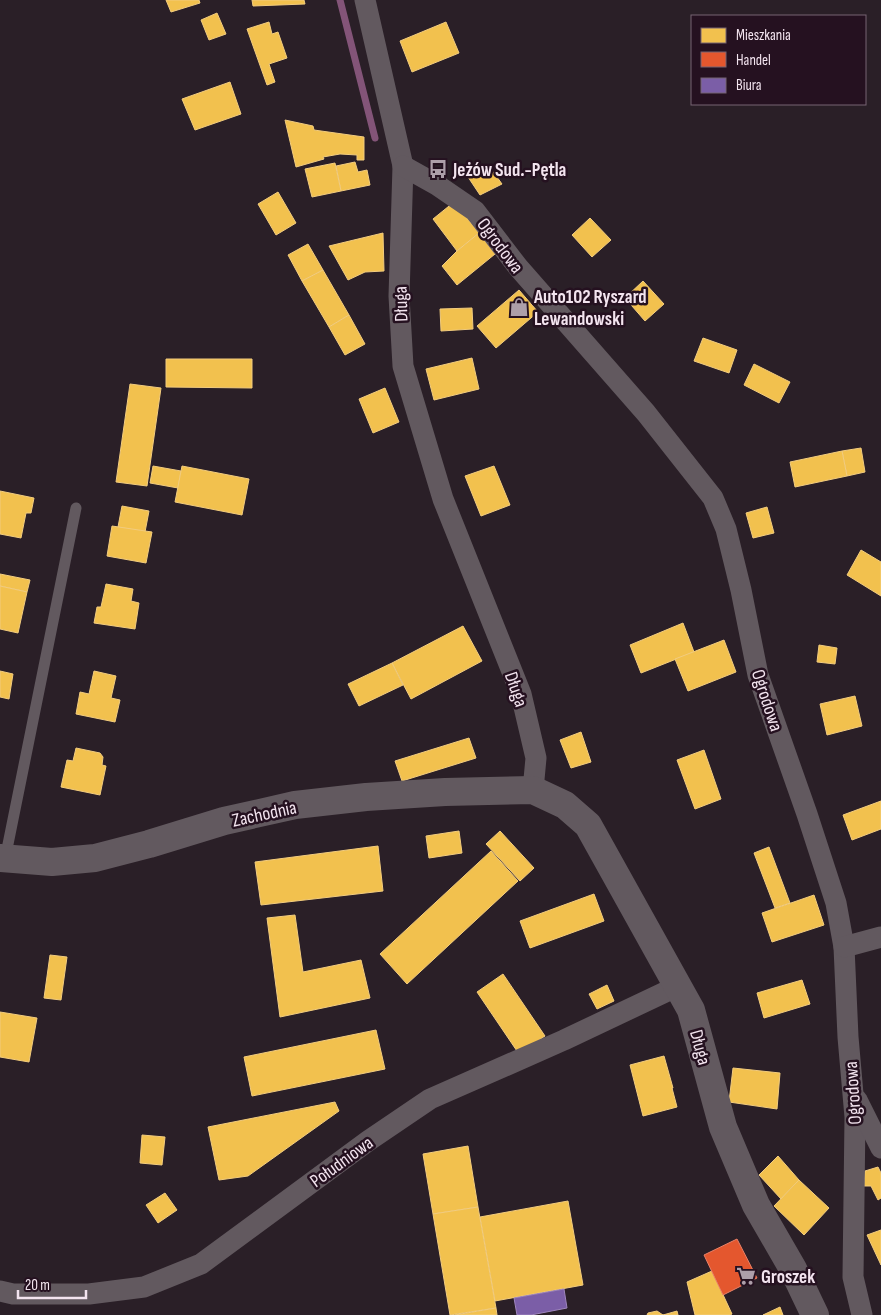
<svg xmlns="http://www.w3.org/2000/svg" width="881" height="1315" font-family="'Sofia Sans Condensed',sans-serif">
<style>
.homes{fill:#f2c14e;stroke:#f2cc7e}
.shops{fill:#e4572e;stroke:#e88168}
.offices{fill:#7b5ea7;stroke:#9f86bd}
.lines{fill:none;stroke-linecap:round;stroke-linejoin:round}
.stream{stroke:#835478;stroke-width:7}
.service{stroke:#62595f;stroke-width:11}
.minor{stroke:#62595f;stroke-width:21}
.tertiary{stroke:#62595f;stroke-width:28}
.labels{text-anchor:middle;stroke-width:5;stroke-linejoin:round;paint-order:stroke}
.poi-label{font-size:19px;font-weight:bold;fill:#f3e4ef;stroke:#251120;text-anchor:start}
.street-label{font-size:19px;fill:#f3e4ef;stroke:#251120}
</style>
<rect width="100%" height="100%" fill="#2a1f27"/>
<g class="homes">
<polygon points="166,0 199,0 200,3 171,12"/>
<polygon points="252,0 304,0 305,4 253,6"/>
<polygon points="217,13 226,34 209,40 201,20"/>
<polygon points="269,22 272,34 278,32 287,58 269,64 275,82 267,85 247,29"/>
<polygon points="446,22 459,53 412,72 400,41"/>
<polygon points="230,82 241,114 195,130 182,99"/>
<polygon points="285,120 313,126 314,130 364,137 364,160 357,160 357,155 340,154 323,157 324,159 296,167"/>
<polygon points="355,162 358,172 367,170 370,185 341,191 336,166"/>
<polygon points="335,163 341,191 312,197 305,169"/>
<polygon points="489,166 502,184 480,195 466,174"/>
<polygon points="278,192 296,223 276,235 258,204"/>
<polygon points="454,202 479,233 457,251 433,219"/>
<polygon points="590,218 611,240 592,257 572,235"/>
<polygon points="383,233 384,271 365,272 348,280 329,246"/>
<polygon points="479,233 495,254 457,285 442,266 457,251"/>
<polygon points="308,244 323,270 302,281 288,255"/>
<polygon points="323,270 349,315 329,327 302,281"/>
<polygon points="643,281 664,304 645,321 625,298"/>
<polygon points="519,290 538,312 496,348 477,326"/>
<polygon points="472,308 473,329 441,331 440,309"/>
<polygon points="349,315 365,344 345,355 329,327"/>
<polygon points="703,338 737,350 729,373 694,361"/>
<polygon points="472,358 479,389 434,400 426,369"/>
<polygon points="166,359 252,359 252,388 166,387"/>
<polygon points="754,364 790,382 779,403 744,385"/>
<polygon points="130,384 161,388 147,486 116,482"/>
<polygon points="385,388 399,422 373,433 359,399"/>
<polygon points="861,448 865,472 847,476 842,451"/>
<polygon points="842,451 847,476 795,487 790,462"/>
<polygon points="153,466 181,471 178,488 150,483"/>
<polygon points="182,466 249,479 242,515 175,502"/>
<polygon points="494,466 510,505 481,516 465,476"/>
<polygon points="0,491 34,498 31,513 26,513 21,538 0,534"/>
<polygon points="122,506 149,511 145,532 118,527"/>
<polygon points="767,507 774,533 753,538 746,513"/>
<polygon points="112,526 152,532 146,563 107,556"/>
<polygon points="861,550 881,562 881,596 847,575"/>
<polygon points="0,574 30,580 27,592 0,586"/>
<polygon points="106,584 133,589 131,601 139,603 135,629 94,623 97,607 101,607"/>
<polygon points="0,586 27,592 18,633 0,629"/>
<polygon points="683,623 694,652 641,673 630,645"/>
<polygon points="463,626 482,661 411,699 392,663"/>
<polygon points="724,640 736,672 688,691 675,659"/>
<polygon points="819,645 837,648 835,664 817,662"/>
<polygon points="392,663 403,685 359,706 348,684"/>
<polygon points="0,671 13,674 9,699 0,697"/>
<polygon points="94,671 116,676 111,698 120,700 115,722 76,714 80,692 89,694"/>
<polygon points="855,696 862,726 827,735 820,704"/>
<polygon points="581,732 591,762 571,768 560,740"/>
<polygon points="469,738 476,758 402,781 395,761"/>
<polygon points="76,748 100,753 103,757 102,765 106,766 100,795 61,787 67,760 73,761"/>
<polygon points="704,750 721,799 695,809 677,760"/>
<polygon points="881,801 881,829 852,840 843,815"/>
<polygon points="459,831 462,853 429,858 426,836"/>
<polygon points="500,831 534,868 520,881 486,844"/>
<polygon points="378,846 383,891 261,905 255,862"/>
<polygon points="769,847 790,903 775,908 754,853"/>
<polygon points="491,851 518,881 407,984 380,954"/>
<polygon points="594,894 604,921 530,948 520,921"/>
<polygon points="814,895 824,925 772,942 762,913"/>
<polygon points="295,915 303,972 361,960 370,998 280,1017 267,918"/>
<polygon points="50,955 67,957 61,1000 44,998"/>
<polygon points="503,974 545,1036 519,1054 477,992"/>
<polygon points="802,980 810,1004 764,1018 757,993"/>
<polygon points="607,985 614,1001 597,1009 589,994"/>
<polygon points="0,1012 37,1018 29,1062 0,1057"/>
<polygon points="376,1030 385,1069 252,1096 244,1057"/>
<polygon points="664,1056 673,1088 672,1088 677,1107 643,1116 630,1065"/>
<polygon points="733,1068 780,1073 777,1109 729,1102"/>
<polygon points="335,1102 339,1111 248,1176 219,1180 208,1127"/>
<polygon points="142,1135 165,1137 162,1165 140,1163"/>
<polygon points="468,1146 478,1207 433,1214 423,1154"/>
<polygon points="778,1156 799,1180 781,1199 759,1175"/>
<polygon points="878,1167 881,1173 881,1198 878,1200 871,1186 864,1186 865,1171"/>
<polygon points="799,1180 829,1208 804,1235 774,1206"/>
<polygon points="165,1193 177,1210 158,1223 146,1205"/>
<polygon points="568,1201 583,1285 495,1301 480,1217"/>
<polygon points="478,1207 496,1308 450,1315 433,1214"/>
<polygon points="881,1230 881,1265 867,1235"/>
<polygon points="712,1271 732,1314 730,1315 695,1315 687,1282"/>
<polygon points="780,1307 783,1315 763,1315"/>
<polygon points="496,1308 497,1315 455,1315"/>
<polygon points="657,1311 663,1315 677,1311 678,1315 647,1315 648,1313"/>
</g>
<polygon class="shops" points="737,1239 757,1278 723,1295 704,1255"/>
<polygon class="offices" points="564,1289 567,1308 531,1315 517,1315 514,1298"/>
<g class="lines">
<polyline class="stream" points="340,0 375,138"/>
<polyline class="service" points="5,859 76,508"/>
<g class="minor">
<polyline points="365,0 403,166 399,296 403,366 443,499 521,694 536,758 533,790"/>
<polyline points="403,166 437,185 475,211 518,267 646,413 713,498 726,529 741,590 758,675 807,814 836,903 844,947 848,1037 855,1117 853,1277 862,1315"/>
<polyline points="844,947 881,937"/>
<polyline points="857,1100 881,1148"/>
<polyline points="0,1291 13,1294 89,1294 144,1287 201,1264 368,1141 430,1099 564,1040 678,986"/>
</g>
<polyline class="tertiary" points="0,858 52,862 95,858 149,844 224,821 295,805 366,797 445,792 533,790 565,805 588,825 691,1010 723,1127 756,1205 793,1269 815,1315"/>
</g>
<defs>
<g id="bus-bare" transform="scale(1.5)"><path d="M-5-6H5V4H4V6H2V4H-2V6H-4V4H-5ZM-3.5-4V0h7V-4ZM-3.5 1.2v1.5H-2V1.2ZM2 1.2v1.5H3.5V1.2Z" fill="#ad9fa9" stroke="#251120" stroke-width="2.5" paint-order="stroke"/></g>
<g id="shop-bare" transform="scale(1.5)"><path d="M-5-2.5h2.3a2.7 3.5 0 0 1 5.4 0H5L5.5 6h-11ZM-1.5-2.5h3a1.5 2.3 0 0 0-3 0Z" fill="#ad9fa9" stroke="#251120" stroke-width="2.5" paint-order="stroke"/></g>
<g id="supermarket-bare" transform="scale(1.5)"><path d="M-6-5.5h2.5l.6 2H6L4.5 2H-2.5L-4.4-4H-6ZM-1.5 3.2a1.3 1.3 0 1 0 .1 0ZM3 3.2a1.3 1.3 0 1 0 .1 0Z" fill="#ad9fa9" stroke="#251120" stroke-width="2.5" paint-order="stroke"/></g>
</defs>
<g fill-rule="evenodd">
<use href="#bus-bare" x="438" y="169"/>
<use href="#shop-bare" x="519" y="307"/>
<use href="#supermarket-bare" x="746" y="1276"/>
</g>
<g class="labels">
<g class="poi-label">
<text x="453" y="176">Jeżów Sud.-Pętla</text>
<text x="534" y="303">Auto102 Ryszard<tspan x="534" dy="22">Lewandowski</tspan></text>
<text x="761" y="1283">Groszek</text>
</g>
<g class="street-label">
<text transform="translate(501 245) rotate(53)" y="7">Ogrodowa</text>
<text transform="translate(400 304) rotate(-92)" y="7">Długa</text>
<text transform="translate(517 689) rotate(71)" y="7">Długa</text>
<text transform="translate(768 700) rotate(72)" y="7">Ogrodowa</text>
<text transform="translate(264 813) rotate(-12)" y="7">Zachodnia</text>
<text transform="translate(701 1047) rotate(75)" y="7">Długa</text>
<text transform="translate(852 1093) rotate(-94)" y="7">Ogrodowa</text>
<text transform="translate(341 1161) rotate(-36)" y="7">Południowa</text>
</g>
</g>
<rect x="691" y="15" width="175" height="90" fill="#251120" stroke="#776573"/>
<rect x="701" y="28" width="25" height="15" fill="#f2c14e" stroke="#776573"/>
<text x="736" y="40" font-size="15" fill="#f3e4ef">Mieszkania</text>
<rect x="701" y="52" width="25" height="15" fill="#e4572e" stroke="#776573"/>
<text x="736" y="65" font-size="15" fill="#f3e4ef">Handel</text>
<rect x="701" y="78" width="25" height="15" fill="#7b5ea7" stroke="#776573"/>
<text x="736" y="90" font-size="15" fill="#f3e4ef">Biura</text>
<path d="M18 1290v8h68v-8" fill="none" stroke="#f3e4ef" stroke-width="2.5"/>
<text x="25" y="1290" font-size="15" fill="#f3e4ef" stroke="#251120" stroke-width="4" paint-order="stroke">20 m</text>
</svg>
